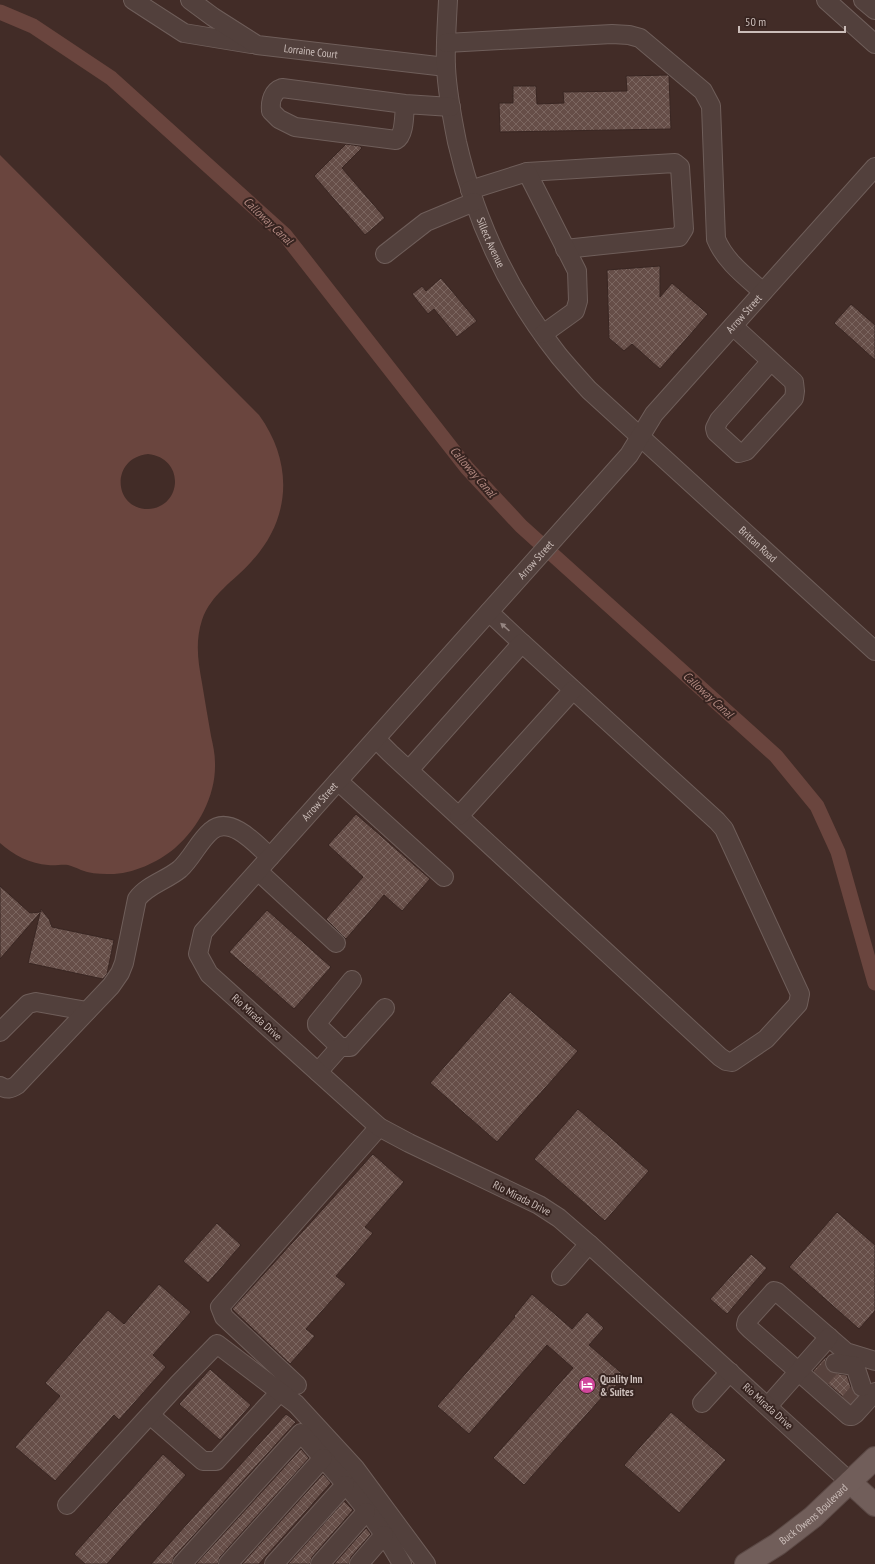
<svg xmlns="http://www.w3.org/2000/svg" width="875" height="1564" font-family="'PT Sans Narrow',sans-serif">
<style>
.water{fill:#6a453e;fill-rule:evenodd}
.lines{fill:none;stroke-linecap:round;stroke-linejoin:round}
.canal{stroke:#6a453e;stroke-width:15}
.building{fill:url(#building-cross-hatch);stroke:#392622}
.minor-tunnel{stroke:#57423d;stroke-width:18;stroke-dasharray:18 9;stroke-linecap:butt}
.minor-casing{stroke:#6f5e5a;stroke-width:20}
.major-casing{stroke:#5b4945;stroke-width:24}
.minor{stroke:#52403c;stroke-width:18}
.major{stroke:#715e5a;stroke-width:22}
.oneway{fill:#958581}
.labels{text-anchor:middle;stroke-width:4;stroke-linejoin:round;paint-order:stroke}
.street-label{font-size:11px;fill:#cbbdb9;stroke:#372420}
.poi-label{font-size:11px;font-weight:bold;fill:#cbbdb9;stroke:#372420;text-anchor:start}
.water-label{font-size:12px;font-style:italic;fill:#b28981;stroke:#372420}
</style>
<defs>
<pattern id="building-cross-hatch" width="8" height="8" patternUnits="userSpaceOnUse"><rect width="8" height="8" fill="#664e48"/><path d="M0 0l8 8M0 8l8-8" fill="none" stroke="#7b6660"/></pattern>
</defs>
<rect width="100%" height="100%" fill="#422c27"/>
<path class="water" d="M0,155L259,415C293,462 292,518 251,562C234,581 211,594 202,620C195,642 198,661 202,683C205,701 208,719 211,736C213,745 215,754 215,763C216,795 199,827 175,848C157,863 131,875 107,874C98,874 89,873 81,870C77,868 72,866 68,865C62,864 55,866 48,865C31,864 13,855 0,843ZM148,454C186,458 182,508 148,509C113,509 110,458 148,454Z"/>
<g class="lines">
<polyline class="canal" points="0,12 33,26 111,78 285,235 467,468 521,526 776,756 817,806 838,852 875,983"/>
</g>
<g class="building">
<polygon points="668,75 669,76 671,129 500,132 499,103 513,103 513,86 536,86 537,104 564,103 563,92 627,91 626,76"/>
<polygon points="346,144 360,146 362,148 342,168 385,218 365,235 314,176"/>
<polygon points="660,266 660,297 672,283 708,314 660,369 632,344 624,351 609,338 607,270"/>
<polygon points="441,278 477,321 457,337 434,309 428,314 412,294 422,286 426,291"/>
<polygon points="851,304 875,325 875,360 834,323"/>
<polygon points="356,814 430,879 402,911 384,895 346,939 326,919 363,877 328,845"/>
<polygon points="0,886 30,913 41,912 41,909 49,919 52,927 114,940 107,974 103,979 28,963 40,913 0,959"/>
<polygon points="267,910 331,967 294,1009 229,952"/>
<polygon points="510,992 578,1051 497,1142 430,1083"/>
<polygon points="578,1109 649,1171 605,1221 534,1159"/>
<polygon points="373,1154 404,1182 365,1227 373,1233 336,1276 346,1284 306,1329 315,1336 290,1364 232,1309"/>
<polygon points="837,1212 875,1245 875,1311 859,1329 789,1267"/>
<polygon points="217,1223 241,1245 208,1283 183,1261"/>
<polygon points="751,1254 767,1268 727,1314 710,1299"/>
<polygon points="159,1284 191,1312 153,1355 166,1367 119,1420 114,1415 55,1481 15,1447 60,1396 45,1383 108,1310 124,1324"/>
<polygon points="532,1294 572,1329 587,1312 604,1328 589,1345 625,1376 606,1397 604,1395 524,1485 493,1458 573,1368 547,1345 469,1434 437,1406 515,1317 514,1316"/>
<polygon points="827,1356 825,1362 825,1366 828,1371 833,1373 847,1375 852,1391 857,1396 850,1403 813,1371"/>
<polygon points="210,1369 251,1405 220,1440 179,1404"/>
<polygon points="671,1412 726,1460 679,1513 624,1465"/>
<polygon points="286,1414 296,1422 174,1557 172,1564 151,1564"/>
<polygon points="301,1449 309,1458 220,1557 218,1564 196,1564"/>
<polygon points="163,1454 186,1475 107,1564 85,1564 74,1554"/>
<polygon points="323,1474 331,1483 259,1564 242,1564"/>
<polygon points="344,1501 353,1510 312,1557 310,1564 288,1564"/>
<polygon points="366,1528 371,1534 351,1557 349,1564 334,1564"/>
</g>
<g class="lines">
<g class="minor-tunnel">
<polyline points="819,1380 835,1363"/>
<polyline points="847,1405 862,1387"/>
</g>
<g class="minor-casing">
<g id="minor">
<polyline points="133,0 184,33 251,44"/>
<path id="s1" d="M190,0L213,17L257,45L446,67"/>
<path id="s2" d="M448,0C447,22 445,45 446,67C447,91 452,117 457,142C475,220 509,293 559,356C569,368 579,379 589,390L875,651"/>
<polyline points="826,0 875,44"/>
<polyline points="863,0 875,10"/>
<path d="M446,43L612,34L629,35L640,38L703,91L711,106L716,239C725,261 745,276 763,292"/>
<path d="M405,104C404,114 405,135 396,140L295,127L279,119L271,111C270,101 273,91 282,88L405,104L451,107"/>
<polyline points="527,172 675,163 680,167 684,229 679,237 565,249"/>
<polyline points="470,190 527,172 577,271 578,301 575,311 543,334"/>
<polyline points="385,254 426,222 474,202"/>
<polyline points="733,326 794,382 795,391 794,398 746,451 739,453 716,432 715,428 719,420 771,361"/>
<polyline points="489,612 522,643"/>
<polyline points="376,739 390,753 720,1057 726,1061 732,1062 766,1039 798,1004 800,994 724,829 717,821 522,643 409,770"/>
<polyline points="338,781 444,877"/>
<polyline points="459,816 573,690"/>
<polyline points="258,871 336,943"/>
<polyline points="352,980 317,1023 317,1025 340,1047 350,1047 385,1008"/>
<polyline points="0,1032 28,1004 36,1002 87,1011"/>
<polyline points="318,1072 340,1047"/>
<path d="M0,1086C7,1090 11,1089 17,1085L111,986L120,973L124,963L137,899C147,885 167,880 180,869C192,858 199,841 211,831C230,814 257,845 270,857"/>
<polyline points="561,1276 589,1244"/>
<polyline points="875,1361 846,1352 777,1292 774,1291 747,1321 746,1325 750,1329 849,1416 852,1416 855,1414 875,1392"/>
<polyline points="835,1363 855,1366 862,1387"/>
<polyline points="297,1385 224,1317 220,1307 379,1127"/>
<polyline points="702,1403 730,1372"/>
<polyline points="768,1406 829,1337"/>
<polyline points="150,1415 203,1461 216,1461 280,1392"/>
<path id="s3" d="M850,1482L589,1244L559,1218L539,1205L409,1143L379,1127L209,974L198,954L203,932L629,455L654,414L875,167"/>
<polyline points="67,1505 178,1384 217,1344 296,1404 355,1468 426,1564"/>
<path d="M182,1564L301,1433C337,1474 376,1516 402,1564"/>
<polyline points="228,1564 323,1458"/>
<polyline points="274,1564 345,1485"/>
<polyline points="320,1564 366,1512"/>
<polyline points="359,1564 384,1535"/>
</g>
</g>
<g class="major-casing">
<g id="major">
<polyline points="850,1482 875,1505"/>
<path id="s4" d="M746,1564L778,1544L813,1517L875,1458"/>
</g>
</g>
<use href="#minor" class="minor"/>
<use href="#major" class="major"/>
</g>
<defs><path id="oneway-solid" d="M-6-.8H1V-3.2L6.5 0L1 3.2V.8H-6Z"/></defs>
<use class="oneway" href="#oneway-solid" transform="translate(505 627) rotate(-138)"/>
<defs>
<g id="hotel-disc" transform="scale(0.9)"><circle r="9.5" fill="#d1479c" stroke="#372420"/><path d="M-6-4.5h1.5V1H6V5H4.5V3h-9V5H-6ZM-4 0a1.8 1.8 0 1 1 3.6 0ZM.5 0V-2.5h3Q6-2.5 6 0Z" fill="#fff"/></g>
</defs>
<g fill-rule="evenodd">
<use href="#hotel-disc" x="587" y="1385"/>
</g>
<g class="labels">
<g class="street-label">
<text dy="4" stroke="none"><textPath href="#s1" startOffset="135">Lorraine Court</textPath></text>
<text dy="4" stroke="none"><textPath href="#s2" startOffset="249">Sillect Avenue</textPath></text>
<text dy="4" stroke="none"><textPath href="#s3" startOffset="1691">Arrow Street</textPath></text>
<text dy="4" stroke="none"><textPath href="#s2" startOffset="656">Brittan Road</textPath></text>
<text dy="4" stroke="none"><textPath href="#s3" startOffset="1368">Arrow Street</textPath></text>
<text dy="4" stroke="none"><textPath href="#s3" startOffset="1044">Arrow Street</textPath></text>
<text transform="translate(257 1017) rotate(42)" y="4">Rio Mirada Drive</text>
<text transform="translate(522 1198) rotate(27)" y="4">Rio Mirada Drive</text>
<text transform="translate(768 1406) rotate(42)" y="4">Rio Mirada Drive</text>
<text dy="4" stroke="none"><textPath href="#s4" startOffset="84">Buck Owens Boulevard</textPath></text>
</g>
<g class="poi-label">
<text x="600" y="1383">Quality Inn<tspan x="600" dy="13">&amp; Suites</tspan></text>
</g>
<g class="water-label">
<text transform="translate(268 221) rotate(44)" y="4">Calloway Canal</text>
<text transform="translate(473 472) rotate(49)" y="4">Calloway Canal</text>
<text transform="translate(708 695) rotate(42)" y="4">Calloway Canal</text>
</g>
</g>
<path d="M739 26v6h106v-6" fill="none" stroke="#cbbdb9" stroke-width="2"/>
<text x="745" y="26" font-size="12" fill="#cbbdb9" stroke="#372420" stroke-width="3" paint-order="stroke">50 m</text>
</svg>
